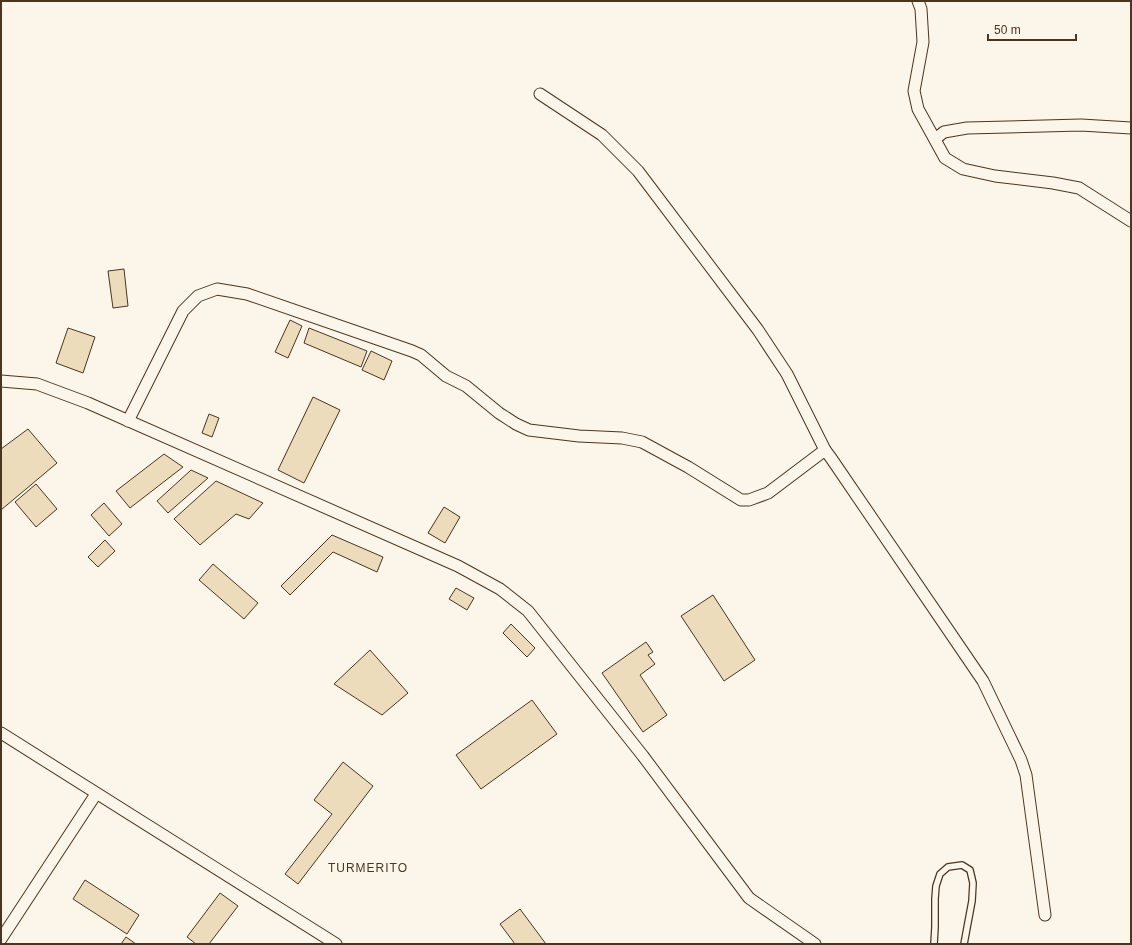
<svg xmlns="http://www.w3.org/2000/svg" width="1132" height="945" font-family="Arial,sans-serif">
<style>
.building{fill:#ecdcbc;stroke:#4a3520}
.lines{fill:none;stroke-linecap:round;stroke-linejoin:round}
.service-casing{stroke:#4a3520;stroke-width:8}
.minor-casing{stroke:#4a3520;stroke-width:13}
.service{stroke:#fbf6e9;stroke-width:5.5}
.minor{stroke:#fbf6e9;stroke-width:11}
.labels{text-anchor:middle;stroke-width:3;stroke-linejoin:round;paint-order:stroke}
.quarter-label{font-size:12px;letter-spacing:1px;fill:#4a3520;stroke:#fbf6e9}
</style>
<rect width="100%" height="100%" fill="#fbf6e9"/>
<g class="building">
<polygon points="124,269 128,306 113,308 108,271"/>
<polygon points="290,320 302,326 288,358 275,352"/>
<polygon points="68,328 95,337 83,373 56,363"/>
<polygon points="309,328 367,351 361,367 304,343"/>
<polygon points="371,351 392,361 384,380 362,370"/>
<polygon points="313,397 340,410 304,483 278,470"/>
<polygon points="209,414 219,418 212,437 202,433"/>
<polygon points="28,429 57,463 1,510 1,449"/>
<polygon points="164,454 183,467 130,508 116,491"/>
<polygon points="191,470 208,478 168,513 157,501"/>
<polygon points="216,481 263,503 249,519 236,514 200,545 174,519"/>
<polygon points="36,484 57,509 36,527 15,502"/>
<polygon points="104,503 122,524 109,536 91,515"/>
<polygon points="444,507 460,517 445,543 428,533"/>
<polygon points="332,535 383,557 377,572 333,552 290,595 281,586"/>
<polygon points="105,540 115,551 98,567 88,557"/>
<polygon points="213,564 258,603 244,619 199,580"/>
<polygon points="456,588 474,598 467,610 449,599"/>
<polygon points="713,595 755,660 724,681 681,616"/>
<polygon points="511,624 535,648 527,657 503,633"/>
<polygon points="646,642 653,652 648,655 655,664 640,675 667,715 643,732 602,673"/>
<polygon points="370,650 408,693 382,715 334,684"/>
<polygon points="532,700 557,734 481,789 456,755"/>
<polygon points="343,762 373,786 298,884 285,874 332,814 314,800"/>
<polygon points="85,880 139,915 127,934 73,899"/>
<polygon points="220,893 238,906 209,944 196,944 187,937"/>
<polygon points="520,909 546,944 515,944 500,924"/>
<polygon points="126,937 136,944 121,944"/>
</g>
<g class="lines">
<g class="service-casing">
<polyline id="service" points="934,944 935,927 935,899 936,886 940,874 948,867 962,865 970,870 973,883 972,901 964,944"/>
</g>
<g class="minor-casing">
<g id="minor">
<polyline points="918,1 921,9 923,42 914,91 918,109 945,158 963,169 995,176 1053,183 1079,188 1131,221"/>
<polyline points="540,94 602,135 638,171 758,330 787,374 825,450"/>
<polyline points="935,139 944,132 967,128 1081,125 1131,128"/>
<polyline points="1,381 37,384 88,403 458,566 500,589 528,611 643,756 749,898 815,944"/>
<polyline points="128,421 183,311 198,296 217,289 247,294 412,351 421,355 446,376 466,386 499,413 516,424 529,430 579,436 622,438 642,442 688,467 741,500 749,500 768,493 825,450 831,458 983,681 1021,760 1026,775 1045,915"/>
<polyline points="1,733 336,944"/>
<polyline points="1,939 96,794"/>
</g>
</g>
<use href="#service" class="service"/>
<use href="#minor" class="minor"/>
</g>
<g class="labels">
<g class="quarter-label">
<text x="368" y="872">TURMERITO</text>
</g>
</g>
<rect width="1132" height="945" fill="none" stroke="#4a3520" stroke-width="4"/>
<path d="M988 34v6h88v-6" fill="none" stroke="#4a3520" stroke-width="2"/>
<text x="994" y="34" font-size="12" fill="#4a3520" stroke="#fbf6e9" stroke-width="3" paint-order="stroke">50 m</text>
</svg>
